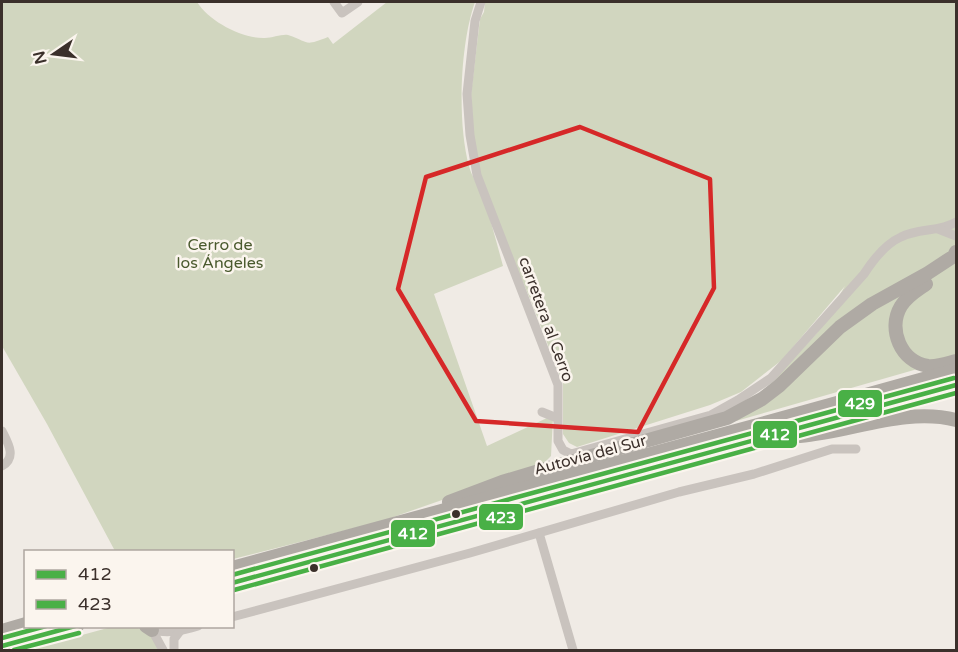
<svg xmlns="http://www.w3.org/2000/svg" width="958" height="652" font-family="'Varela Round',sans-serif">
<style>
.green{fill:#d1d6bf}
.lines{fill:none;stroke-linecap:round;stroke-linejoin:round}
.minor{stroke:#c9c3be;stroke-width:9}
.highway{stroke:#afaaa4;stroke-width:14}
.bus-1-casing{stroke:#fbf5ee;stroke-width:9}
.bus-2-casing{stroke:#fbf5ee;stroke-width:9}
.bus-3-casing{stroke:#fbf5ee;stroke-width:9}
.bus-1{stroke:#49b046;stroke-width:4.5}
.bus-2{stroke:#49b046;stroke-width:4.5}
.bus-3{stroke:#49b046;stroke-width:4.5}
.marked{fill:none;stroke:#d62828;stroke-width:4.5;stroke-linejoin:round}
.bus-dot{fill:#3b302b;stroke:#fbf5ee;stroke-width:2}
.labels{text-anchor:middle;stroke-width:5;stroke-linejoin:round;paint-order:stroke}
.park-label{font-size:16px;fill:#4a5a2e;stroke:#fbf5ee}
.street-label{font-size:16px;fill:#3b302b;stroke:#fbf5ee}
.line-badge{stroke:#fbf5ee;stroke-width:2}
.badge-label{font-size:16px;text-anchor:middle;font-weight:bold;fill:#fff}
</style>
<rect width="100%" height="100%" fill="#f0ebe5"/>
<g class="green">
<path d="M2,2H197C209,21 242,39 265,38C272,38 282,34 288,35C310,42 303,47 328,37L333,44L387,2H475C460,44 457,122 469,166C472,178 480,188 484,199C491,221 497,244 503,266L434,294L487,446L547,418L553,417L551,456L542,465L382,521L233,559L232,552L115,551L47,424L2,346Z"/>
<polygon points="485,2 956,2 956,358 736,421 817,333 845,286 782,360 741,392 710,405 577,447 569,443 563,434 563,384 531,301 482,189 474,143 471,94 480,19 484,12"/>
<path d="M115,626C138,627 150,626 158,650H27Z"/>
</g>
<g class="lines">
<g class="minor">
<polyline points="334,2 342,13 358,2"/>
<path d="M481,2L475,21L467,94L470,135L477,175L558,385V441L563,450L571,454L711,415L738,400L771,378L864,274C873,260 885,244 901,237C918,228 940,232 956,222"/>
<polyline points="938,229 956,236"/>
<polyline points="542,412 557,418"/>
<path d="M2,431C8,443 17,457 2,466"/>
<polyline points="539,533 573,650"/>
<polyline points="232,617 470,553 679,492 754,474 832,449 856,449"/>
<path d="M152,630C168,634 182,631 198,626"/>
<polyline points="152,630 163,650"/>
<polyline points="174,650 174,639 180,631"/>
</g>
<g class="highway">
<path d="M926,284C916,291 907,296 901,306C887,329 901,362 928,366C937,367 948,363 956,361"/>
<path d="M800,436C851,432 905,407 956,420"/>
<polyline points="449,502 502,482 549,468 727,418 762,399 779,386 840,327 872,304 928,273 954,256 956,252"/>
<path d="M232,568C474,503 715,437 956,370"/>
<polyline points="232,583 956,385"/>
<polyline points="146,626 152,630"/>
<polyline points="2,631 26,624"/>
<polyline points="2,646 77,626"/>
</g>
<g class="bus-1-casing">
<g id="bus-1">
<polyline points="232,583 956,385"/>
<polyline points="2,646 75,626"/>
</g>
</g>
<g class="bus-2-casing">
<g id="bus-2">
<polyline points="234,590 956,393"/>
<polyline points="14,650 79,633"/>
</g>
</g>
<g class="bus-3-casing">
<g id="bus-3">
<polyline points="232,575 954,378"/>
<polyline points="2,638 46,626"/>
</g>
</g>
<use href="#bus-1" class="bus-1"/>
<use href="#bus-2" class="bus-2"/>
<use href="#bus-3" class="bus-3"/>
</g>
<path class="marked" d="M580,127L710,179L714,288L638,432L476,421L398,289L426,177Z"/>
<g class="bus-dot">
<circle cx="456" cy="514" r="5"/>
<circle cx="314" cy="568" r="5"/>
</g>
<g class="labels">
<g class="park-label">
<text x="220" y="250">Cerro de<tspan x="220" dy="18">los Ángeles</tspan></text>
</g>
<g class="street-label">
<text transform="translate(547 319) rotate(70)" y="6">carretera al Cerro</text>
<text transform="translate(590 454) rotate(-15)" y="6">Autovía del Sur</text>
</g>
</g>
<g class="line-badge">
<rect x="837" y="389" width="46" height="29" rx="6" fill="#49b046"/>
<rect x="752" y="420" width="46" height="29" rx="6" fill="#49b046"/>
<rect x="478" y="503" width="46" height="28" rx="6" fill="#49b046"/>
<rect x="390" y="519" width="46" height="29" rx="6" fill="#49b046"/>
</g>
<g class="badge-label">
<text x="860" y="409">429</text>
<text x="775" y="440">412</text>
<text x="501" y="523">423</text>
<text x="413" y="539">412</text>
</g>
<rect width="958" height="652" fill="none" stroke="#3b302b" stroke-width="6"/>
<rect x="24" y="550" width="210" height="78" fill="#fbf5ee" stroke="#aea6a0" stroke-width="1.5"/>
<rect x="36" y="570" width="30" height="9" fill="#49b046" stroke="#aea6a0" stroke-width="1.5"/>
<text x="78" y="580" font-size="18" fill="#3b302b">412</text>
<rect x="36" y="600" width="30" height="9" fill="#49b046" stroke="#aea6a0" stroke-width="1.5"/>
<text x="78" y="610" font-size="18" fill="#3b302b">423</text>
<g transform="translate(54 54) rotate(256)" stroke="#fbf5ee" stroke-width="4.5" paint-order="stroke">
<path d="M0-4.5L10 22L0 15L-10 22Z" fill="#3b302b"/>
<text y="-9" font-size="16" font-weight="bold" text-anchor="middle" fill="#3b302b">N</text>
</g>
</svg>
